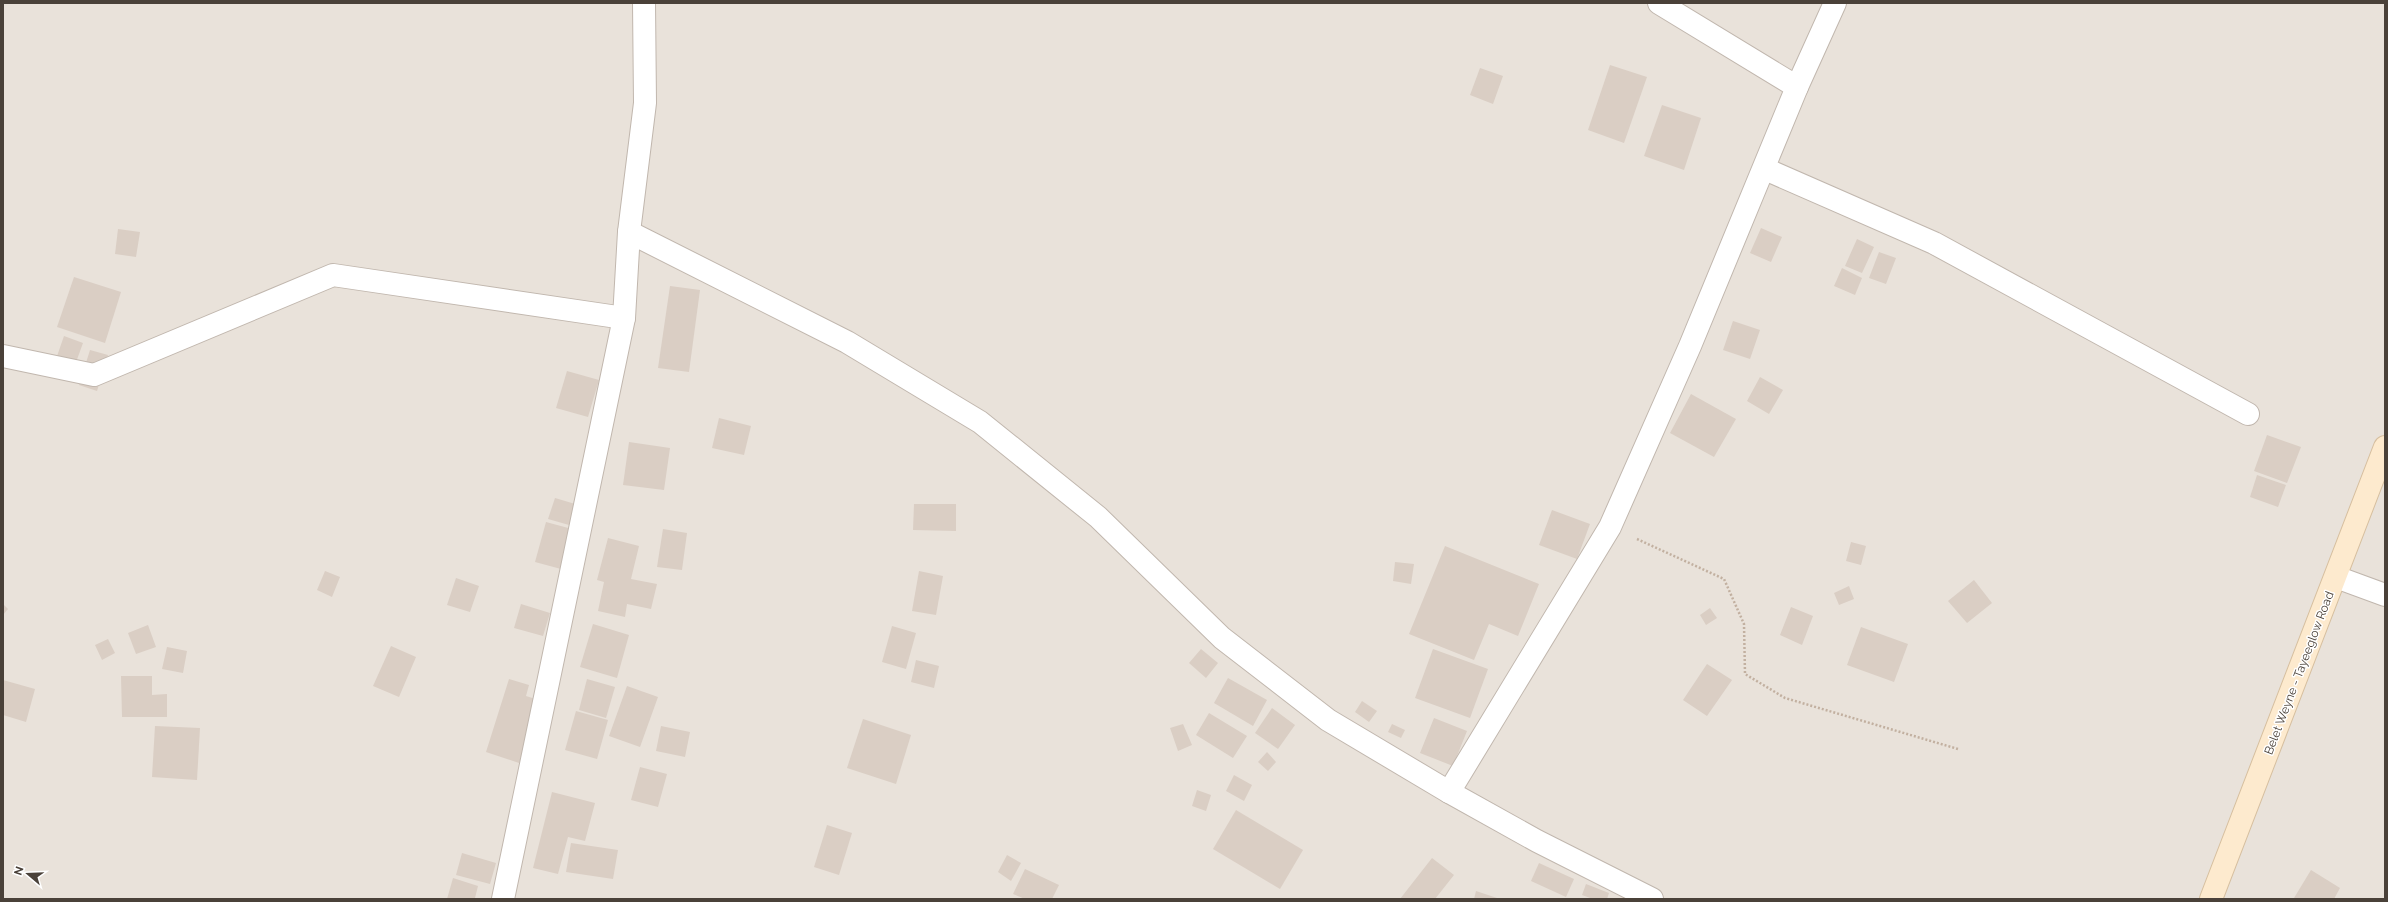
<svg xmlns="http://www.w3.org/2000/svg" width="2388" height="902" font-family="Raleway,sans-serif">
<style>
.residential{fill:#e9e2da}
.building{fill:#dacec4}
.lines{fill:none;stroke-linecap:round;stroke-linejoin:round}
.minor-casing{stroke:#c1b7ae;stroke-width:24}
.secondary-casing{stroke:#d6bf9f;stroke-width:24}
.path{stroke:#c2b0a0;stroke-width:2.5;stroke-dasharray:2 2;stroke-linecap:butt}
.minor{stroke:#fff;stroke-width:22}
.secondary{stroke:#fdeace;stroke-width:22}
.labels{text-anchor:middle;stroke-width:3;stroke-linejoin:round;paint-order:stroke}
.street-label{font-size:12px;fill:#4a4139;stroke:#fff}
</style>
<rect width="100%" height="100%" fill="#f5f1ec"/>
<rect class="residential" x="3" y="3" width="2382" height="896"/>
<g class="building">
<polygon points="1610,65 1647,77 1624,143 1588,130"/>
<polygon points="1480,68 1503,76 1493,104 1470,95"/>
<polygon points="1662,105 1701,118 1684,170 1644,156"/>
<polygon points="1761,228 1782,237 1771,262 1750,253"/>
<polygon points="118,229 140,232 136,257 115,254"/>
<polygon points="1857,239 1874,247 1862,273 1845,266"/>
<polygon points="1879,252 1896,258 1886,284 1869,278"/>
<polygon points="1842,268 1862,278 1855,295 1834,286"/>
<polygon points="74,277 121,292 105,343 57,327"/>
<polygon points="670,286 700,290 689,372 658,368"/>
<polygon points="1733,321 1760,330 1750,359 1723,350"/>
<polygon points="64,336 83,343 75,365 56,359"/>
<polygon points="90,350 108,355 97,391 79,385"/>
<polygon points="567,371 599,380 588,417 556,408"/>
<polygon points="1760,377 1783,390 1769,414 1747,401"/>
<polygon points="1691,394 1736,419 1714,457 1670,433"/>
<polygon points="719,418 751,426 744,455 712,448"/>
<polygon points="2267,435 2301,447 2287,483 2254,471"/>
<polygon points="629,442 670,448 664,490 623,485"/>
<polygon points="2257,475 2286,485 2278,507 2250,497"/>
<polygon points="555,498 582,506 576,527 548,519"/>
<polygon points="914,504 956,504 956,531 913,530"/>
<polygon points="1552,510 1590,524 1577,559 1539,545"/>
<polygon points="546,522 572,529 561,569 535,562"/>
<polygon points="663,529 687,533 682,570 657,567"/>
<polygon points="608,538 639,546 631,579 657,584 651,609 627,604 625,617 598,611 604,582 597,580"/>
<polygon points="1851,542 1866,546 1861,565 1846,561"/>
<polygon points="1445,546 1539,584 1518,636 1489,624 1474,660 1409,634"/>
<polygon points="1395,562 1414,564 1411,584 1393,581"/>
<polygon points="325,571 340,577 332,597 317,590"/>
<polygon points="919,571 943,576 936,615 912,611"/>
<polygon points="456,578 479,586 470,612 447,605"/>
<polygon points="1974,580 1992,603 1967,623 1948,601"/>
<polygon points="1849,586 1854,599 1839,605 1834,593"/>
<polygon points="3,604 8,609 3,615"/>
<polygon points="521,604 550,613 543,636 514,628"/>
<polygon points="1791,607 1813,616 1802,645 1780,635"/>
<polygon points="1710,608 1717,618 1706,625 1700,615"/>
<polygon points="593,624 629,635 617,678 580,667"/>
<polygon points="148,625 156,647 136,654 128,633"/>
<polygon points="892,626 916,633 906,669 882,662"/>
<polygon points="1861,627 1908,644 1894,682 1847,665"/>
<polygon points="108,639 115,653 102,660 95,645"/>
<polygon points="391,646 416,657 399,697 373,686"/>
<polygon points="167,647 187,651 183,673 162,669"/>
<polygon points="1201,649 1218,663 1206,678 1189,663"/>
<polygon points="1433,649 1488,669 1470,718 1415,698"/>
<polygon points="916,660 939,666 934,688 911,682"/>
<polygon points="1707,664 1732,680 1707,716 1683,700"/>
<polygon points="121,676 152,676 152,695 167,694 167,717 122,717"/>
<polygon points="1228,678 1267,700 1253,726 1214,703"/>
<polygon points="509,679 529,685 526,696 539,700 519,763 486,752"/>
<polygon points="587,679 615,687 606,718 579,710"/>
<polygon points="3,680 35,689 26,722 3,715"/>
<polygon points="627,686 658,697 640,747 609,736"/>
<polygon points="1362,701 1377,711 1369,722 1355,712"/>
<polygon points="1272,708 1295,725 1278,749 1255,733"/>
<polygon points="576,711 608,720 597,759 565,750"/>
<polygon points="1209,713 1247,736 1233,758 1196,735"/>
<polygon points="1434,718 1467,731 1453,766 1420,753"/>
<polygon points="863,719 911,735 896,784 847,768"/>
<polygon points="1183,724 1192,745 1178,751 1170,728"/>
<polygon points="1392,724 1405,730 1401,738 1388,732"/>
<polygon points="155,726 200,728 197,780 152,777"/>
<polygon points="661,726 690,732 685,757 656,751"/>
<polygon points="1267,752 1276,762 1268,771 1258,762"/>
<polygon points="640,767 667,774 658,807 631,800"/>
<polygon points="1234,775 1252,785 1244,801 1226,791"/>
<polygon points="1197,790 1211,795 1206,811 1192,806"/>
<polygon points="552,792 595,803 585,841 568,837 558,874 533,868"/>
<polygon points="1236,810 1303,850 1280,889 1213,849"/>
<polygon points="827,825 852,833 839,875 814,867"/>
<polygon points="571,843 618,850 613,879 566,872"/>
<polygon points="462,853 496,863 490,884 456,875"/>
<polygon points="1007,855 1021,863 1011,881 998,872"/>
<polygon points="1432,858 1454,875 1435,899 1400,899"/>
<polygon points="1539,863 1574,879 1566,897 1531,881"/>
<polygon points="1025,869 1059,885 1052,899 1025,899 1013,894"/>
<polygon points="2311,870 2340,888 2334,899 2294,898"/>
<polygon points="453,878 478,886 475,898 478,899 447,899"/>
<polygon points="1586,884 1609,893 1607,899 1593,899 1582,895"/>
<polygon points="1476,891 1500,899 1474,899"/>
</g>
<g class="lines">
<g class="minor-casing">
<g id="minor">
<polyline points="644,3 645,103 629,232 847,342 980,422 1098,517 1222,638 1328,720 1449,792 1537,841 1652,899"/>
<polyline points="1659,3 1797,87"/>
<polyline points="1765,169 1934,243 2248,414"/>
<polyline points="3,356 94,375 333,275 624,318"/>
<polyline points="2336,577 2385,595"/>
<polyline points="1449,792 1610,527 1690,346 1797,87 1835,3"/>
<polyline points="503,899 624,318 629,232"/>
</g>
</g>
<g class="secondary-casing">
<polyline id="secondary" points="2211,899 2385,447"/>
</g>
<polyline class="path" points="1637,539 1724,579 1744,624 1745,674 1785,698 1958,749"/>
<use href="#minor" class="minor"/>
<use href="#secondary" class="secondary"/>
</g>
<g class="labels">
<g class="street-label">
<text transform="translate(2299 673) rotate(-69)" y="4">Belet Weyne - Tayeeglow Road</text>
</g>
</g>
<rect width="2388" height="902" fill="none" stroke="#4a4139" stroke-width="8"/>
<g transform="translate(28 874) rotate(289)" stroke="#ffffff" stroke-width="3" paint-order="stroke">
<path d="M0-3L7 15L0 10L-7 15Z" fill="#4a4139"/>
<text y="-6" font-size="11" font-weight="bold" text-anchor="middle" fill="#4a4139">N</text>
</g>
</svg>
